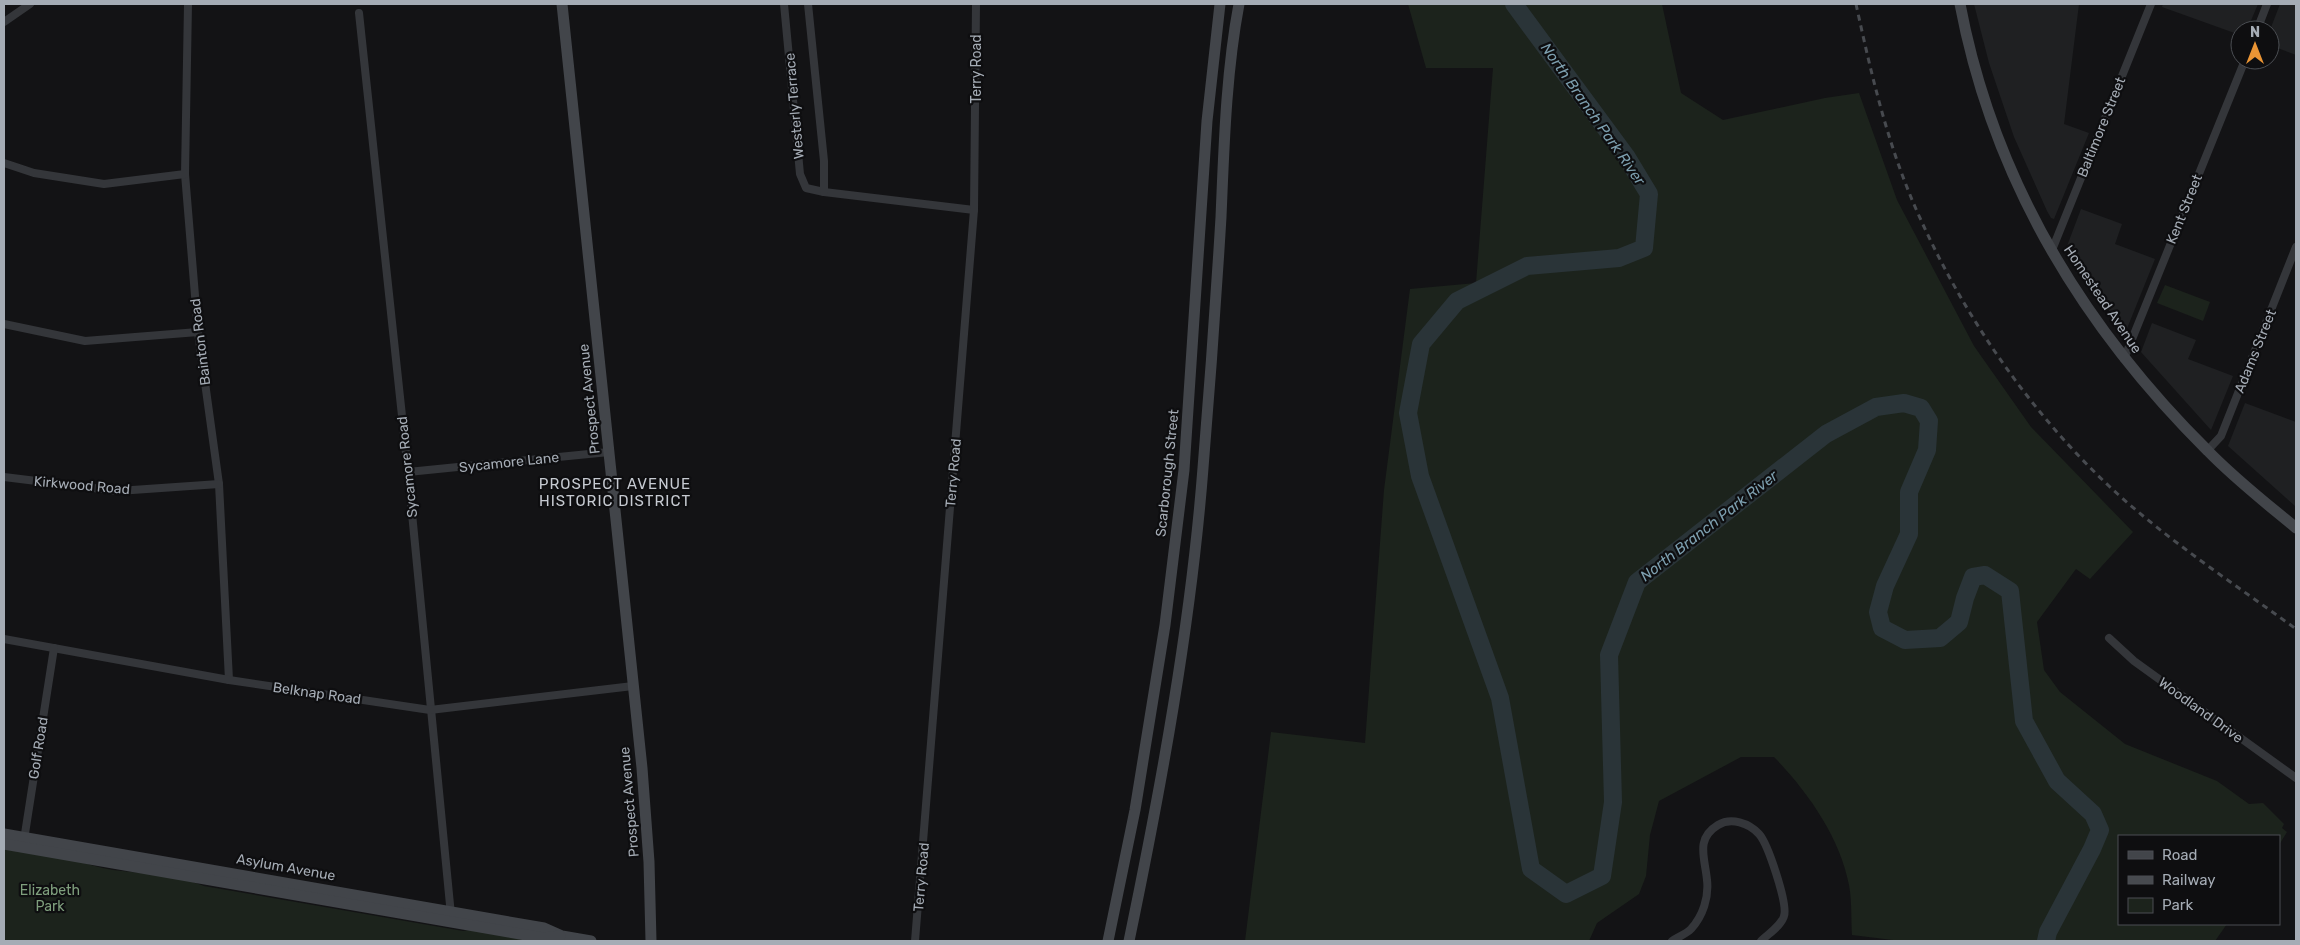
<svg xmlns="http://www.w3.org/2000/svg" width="2300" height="945" font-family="Rubik,sans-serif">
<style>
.built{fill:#1f2022}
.green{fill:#1c231c}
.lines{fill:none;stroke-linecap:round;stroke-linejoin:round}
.river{stroke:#2a3438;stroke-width:18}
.street{stroke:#34363a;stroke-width:8}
.secondary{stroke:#42454a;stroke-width:11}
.rail{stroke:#474a4f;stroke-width:3;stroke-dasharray:6 5;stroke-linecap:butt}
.labels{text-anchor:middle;stroke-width:4.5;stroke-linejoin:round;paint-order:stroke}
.street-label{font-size:14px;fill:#a5acb5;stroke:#0e0e10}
.park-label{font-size:14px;fill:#7f9f7d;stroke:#0e0e10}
.water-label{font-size:15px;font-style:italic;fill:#7d9faf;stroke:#0e0e10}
.neighbourhood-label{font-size:15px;letter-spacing:1px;fill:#c6cad1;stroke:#0e0e10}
</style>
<rect width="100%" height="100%" fill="#131315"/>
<g class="built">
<polygon points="1974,4 2079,4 2064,124 2089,133 2054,219 2051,218 2047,211 2014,137 1989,63"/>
<polygon points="2163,4 2258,4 2247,30 2240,30 2240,35 2162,7"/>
<polygon points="2280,4 2296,4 2296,55 2270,45 2270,30"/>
<polygon points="2081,209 2122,224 2115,244 2155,259 2126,331 2121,329 2067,246"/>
<polygon points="2152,323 2196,340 2188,359 2233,376 2211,430 2141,352"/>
<polygon points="2245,403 2296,422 2295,506 2228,446"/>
</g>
<g class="green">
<path d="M1408,4H1662L1681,93L1723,120L1825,98L1859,93L1897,200L1974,346L2031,427L2133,532L2090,579L2076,569L2037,622L2044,670L2060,692L2125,744L2217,781L2249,804L2263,803L2284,824L2282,828L2287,832L2279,845V836H2119V924H2227L2215,941H1901L1852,935C1851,919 1852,901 1849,885C1840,837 1807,791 1774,757H1741L1659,801L1650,835L1646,876L1639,894L1597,923L1589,941H1245L1271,732L1365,743L1384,490L1410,289L1476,283L1493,68H1426Z"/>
<polygon points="2165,285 2210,302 2203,321 2157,303"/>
<path d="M4,847C26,851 50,854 72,860C86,863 99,868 113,870C144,874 175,874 204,886L463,931L476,929L543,941H4Z"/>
</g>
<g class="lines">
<polyline class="river" points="1514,4 1626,156 1649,194 1644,248 1619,258 1527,266 1457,301 1421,344 1408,413 1420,476 1500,698 1531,869 1566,894 1602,876 1613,802 1609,655 1637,582 1826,434 1876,407 1904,403 1921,408 1929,421 1927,450 1909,492 1909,534 1885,586 1878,612 1882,628 1905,640 1940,638 1959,622 1965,598 1973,577 1985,575 2010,591 2024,721 2057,781 2093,814 2100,830 2092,849 2048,932 2046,941"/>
<g class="street">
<polyline points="188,4 185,174 198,332 219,484 229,680"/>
<polyline points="784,4 800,174 806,188 824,192 974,210"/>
<polyline points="808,4 824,161 824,192"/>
<polyline points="359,13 408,472 451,915"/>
<polyline points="4,22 30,4"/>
<polyline points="2257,30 2267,4"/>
<polyline points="4,163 34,173 104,184 185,174"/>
<polyline points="2052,250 2151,4"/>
<polyline points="4,324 85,341 198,332"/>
<polyline points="2124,359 2245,60"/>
<polyline points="2207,451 2221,436 2296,247"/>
<polyline points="408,472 609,452"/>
<polyline points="4,477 118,491 219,484"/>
<polyline points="2109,638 2134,661 2296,778"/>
<polyline points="4,639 229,680 430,710 633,686"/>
<polyline points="24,840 54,648"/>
<polyline points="915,941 974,210 976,4"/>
<path d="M1672,941C1678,937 1686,934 1691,929C1703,916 1709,897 1707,880C1705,858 1695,839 1718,825C1731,817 1749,823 1759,834C1768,844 1788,904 1784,916C1782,925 1768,934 1761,941"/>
</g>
<g class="secondary">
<polyline points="562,4 642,768 649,862 651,941"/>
<path d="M1960,4C1993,178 2083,327 2208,451C2235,479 2266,503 2296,528"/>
<polyline points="4,834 544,928 562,936 591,941"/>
<polyline points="4,844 509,932 543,938 560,936"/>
<polyline points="1108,941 1135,810 1165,625 1184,470 1207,121 1220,4"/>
<path d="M1129,941C1161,787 1191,624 1203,468C1210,384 1216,300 1221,217C1224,146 1226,73 1239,4"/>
</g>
<path class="rail" d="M1856,4C1871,73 1887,143 1916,209C1961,312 2028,410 2110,487C2167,540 2233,583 2296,629"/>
</g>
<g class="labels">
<g class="street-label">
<text transform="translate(976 69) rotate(-90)" y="5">Terry Road</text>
<text transform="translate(794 106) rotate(-95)" y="5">Westerly Terrace</text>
<text transform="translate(2101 127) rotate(-68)" y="5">Baltimore Street</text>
<text transform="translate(2184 209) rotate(-68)" y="5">Kent Street</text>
<text transform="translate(2103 299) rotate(56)" y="5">Homestead Avenue</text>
<text transform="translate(200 342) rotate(-97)" y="5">Bainton Road</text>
<text transform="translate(2255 351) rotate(-68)" y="5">Adams Street</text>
<text transform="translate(589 399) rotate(-96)" y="5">Prospect Avenue</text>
<text transform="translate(509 462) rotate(-6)" y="5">Sycamore Lane</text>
<text transform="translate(407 467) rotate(-96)" y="5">Sycamore Road</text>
<text transform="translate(953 473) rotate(-85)" y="5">Terry Road</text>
<text transform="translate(1167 473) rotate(-84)" y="5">Scarborough Street</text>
<text transform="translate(82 485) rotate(5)" y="5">Kirkwood Road</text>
<text transform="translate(317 693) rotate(8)" y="5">Belknap Road</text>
<text transform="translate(2201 710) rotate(36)" y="5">Woodland Drive</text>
<text transform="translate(38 748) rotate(-81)" y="5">Golf Road</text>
<text transform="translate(629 802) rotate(-95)" y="5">Prospect Avenue</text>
<text transform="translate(286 867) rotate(10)" y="5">Asylum Avenue</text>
<text transform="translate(921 877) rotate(-85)" y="5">Terry Road</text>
</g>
<g class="park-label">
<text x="50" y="895">Elizabeth<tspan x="50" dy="16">Park</tspan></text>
</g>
<g class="water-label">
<text transform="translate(1593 114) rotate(55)" y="5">North Branch Park River</text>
<text transform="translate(1709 526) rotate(-38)" y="5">North Branch Park River</text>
</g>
<g class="neighbourhood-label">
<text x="615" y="489">PROSPECT AVENUE<tspan x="615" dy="17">HISTORIC DISTRICT</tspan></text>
</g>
</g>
<rect width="2300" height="945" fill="none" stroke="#a5acb5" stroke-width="10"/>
<rect x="2118" y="835" width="162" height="90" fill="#0e0e10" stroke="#4a4d52"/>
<rect x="2128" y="851" width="25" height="8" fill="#42454a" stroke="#4a4d52"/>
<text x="2162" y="860" font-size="15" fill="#a5acb5">Road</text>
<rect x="2128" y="876" width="25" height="8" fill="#474a4f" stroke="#4a4d52"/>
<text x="2162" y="885" font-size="15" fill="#a5acb5">Railway</text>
<rect x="2128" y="898" width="25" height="15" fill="#1c231c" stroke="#4a4d52"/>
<text x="2162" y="910" font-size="15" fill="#a5acb5">Park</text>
<g transform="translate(2255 45)"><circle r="24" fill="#0e0e10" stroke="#4a4d52"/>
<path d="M0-4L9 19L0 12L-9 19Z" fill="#eb9535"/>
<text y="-8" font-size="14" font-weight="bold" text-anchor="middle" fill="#a5acb5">N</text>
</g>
</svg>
